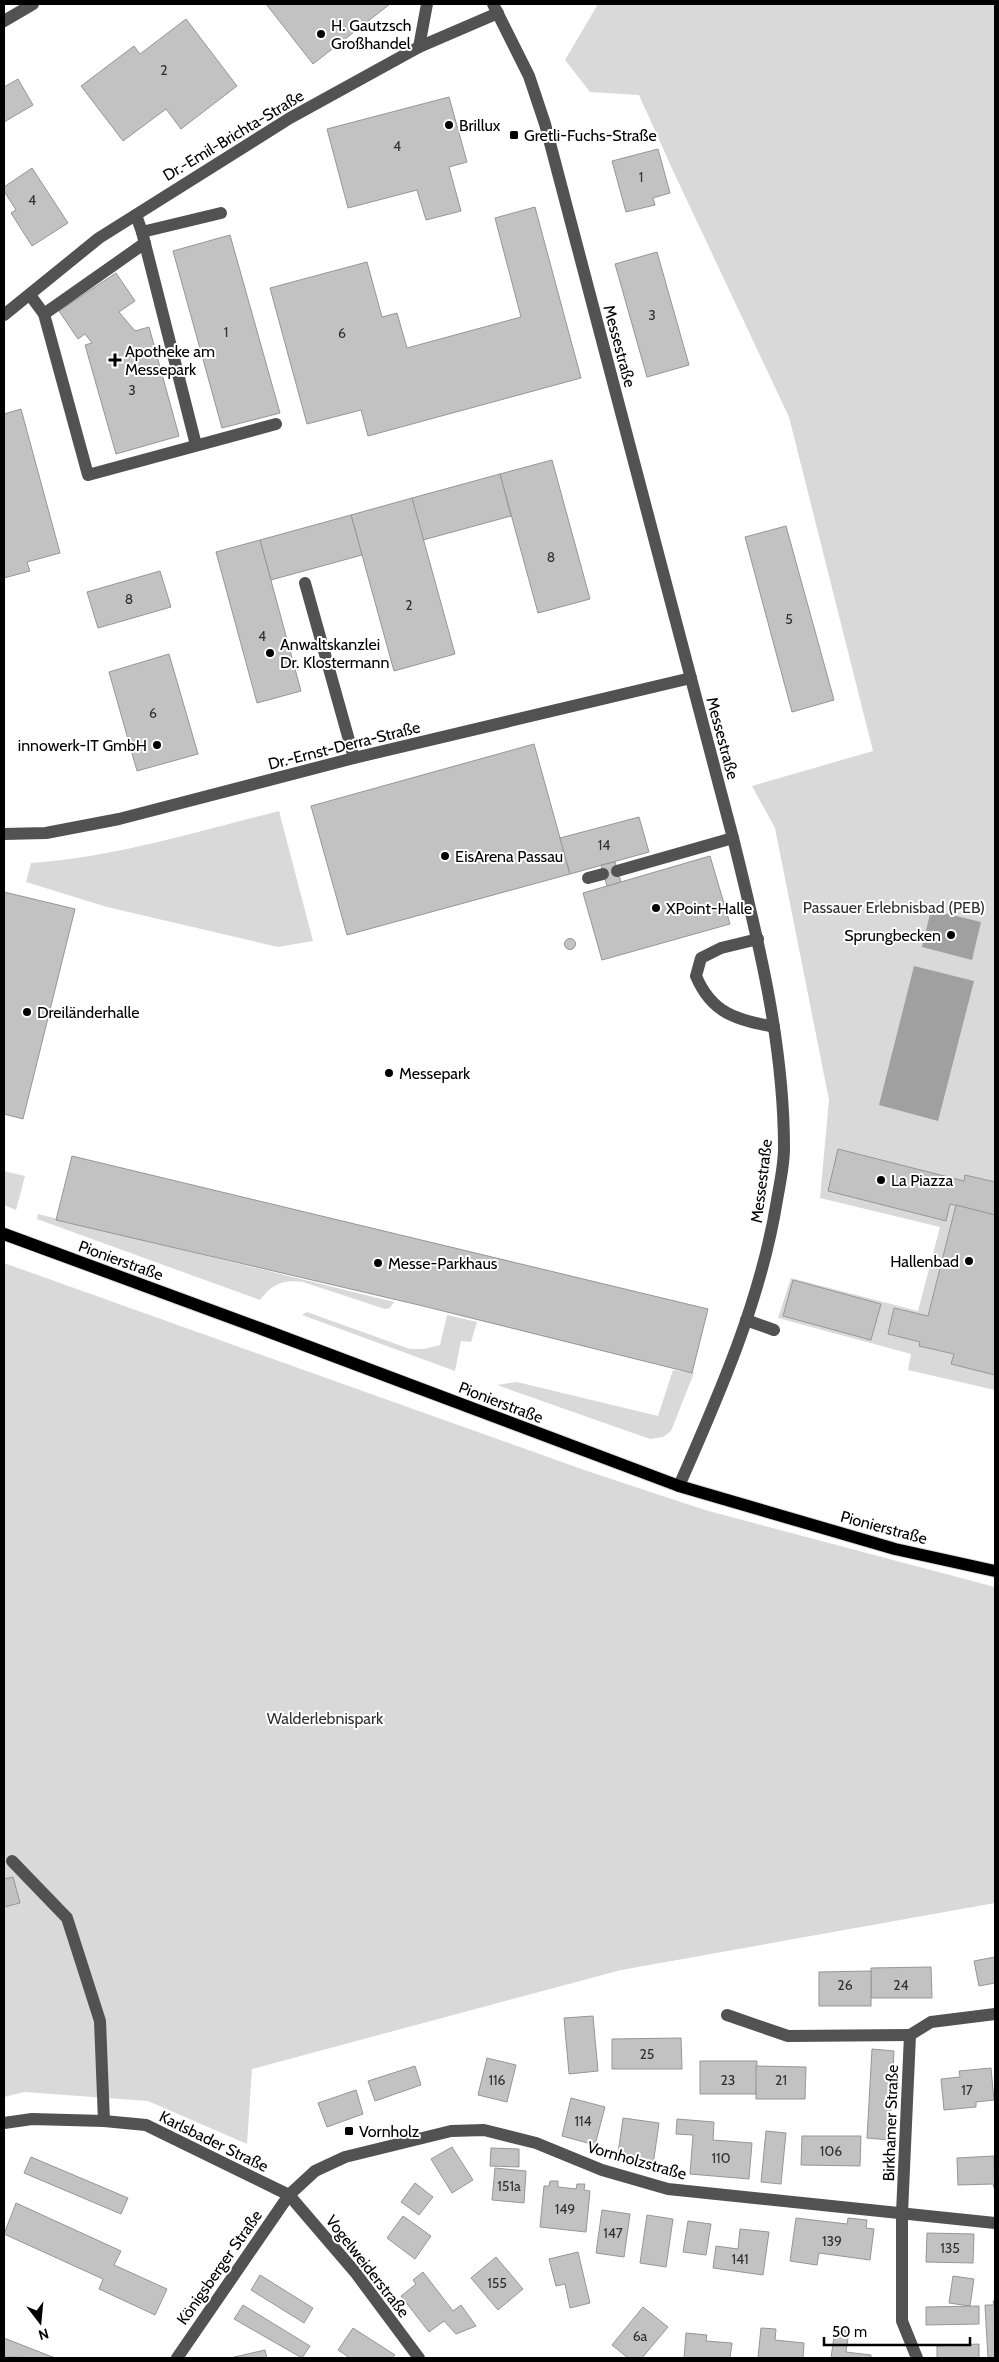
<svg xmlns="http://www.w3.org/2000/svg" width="999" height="2362" font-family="Cabin,sans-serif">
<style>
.green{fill:#d9d9d9}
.water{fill:#a0a0a0}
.building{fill:#c2c2c2;stroke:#969696}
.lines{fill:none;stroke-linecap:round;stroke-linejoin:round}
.major-casing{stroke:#dbdbdb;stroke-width:14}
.minor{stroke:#525252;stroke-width:12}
.major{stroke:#000;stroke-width:12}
.poi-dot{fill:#000;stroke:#fff;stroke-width:2}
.labels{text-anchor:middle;stroke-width:4;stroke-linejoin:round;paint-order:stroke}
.number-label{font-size:14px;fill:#303030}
.poi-label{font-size:16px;fill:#000;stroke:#fff;text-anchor:start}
.street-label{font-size:16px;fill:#000;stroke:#fff}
.park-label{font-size:16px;fill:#303030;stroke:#fff}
</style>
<rect width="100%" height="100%" fill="#fff"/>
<g class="green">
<polygon points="598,4 995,4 995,1390 908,1370 911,1354 778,1318 791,1278 918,1311 940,1227 820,1198 829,1100 775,828 752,786 873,751 789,417 675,175 639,95 590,92 565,60"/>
<path d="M279,811L313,941L278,947L107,907L26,882L31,863C117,857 195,832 279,811Z"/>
<polygon points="4,1171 25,1176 16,1210 4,1205"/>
<path d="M38,1214L394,1302L390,1308L385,1309L303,1282C283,1279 272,1284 260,1300L37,1219Z"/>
<polygon points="4,1263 587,1471 705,1510 995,1587 995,1903 621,1970 252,2069 247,2144 148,2101 24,2092 4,2097"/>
<polygon points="307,1312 410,1349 424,1349 440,1345 447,1315 477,1322 471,1342 461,1341 455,1371 302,1315"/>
<polygon points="673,1370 694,1373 671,1431 663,1437 650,1439 497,1385 517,1382 658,1416"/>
</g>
<g class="water">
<polygon points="931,910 981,922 972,960 922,947"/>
<polygon points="914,966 974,981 938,1121 879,1105"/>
</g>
<g class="building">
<polygon points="266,4 390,4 313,64"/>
<polygon points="186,19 237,86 181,129 166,109 123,141 81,86 134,46 140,54"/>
<polygon points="18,79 33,105 4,122 4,87"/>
<polygon points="449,97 467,162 449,167 461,211 426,220 417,190 348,208 327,129"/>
<polygon points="658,149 670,193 653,198 655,205 626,212 612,161"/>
<polygon points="32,168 68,223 32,246 11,213 16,210 4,191 4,187"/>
<polygon points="535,207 581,378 368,436 361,410 307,424 270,288 367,262 382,317 397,313 407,348 521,317 495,218"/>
<polygon points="230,235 280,413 222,428 173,251"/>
<polygon points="657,252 689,365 647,377 615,264"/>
<polygon points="116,273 135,301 119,312 135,331 149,327 179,436 116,454 85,345 92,343 85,334 78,339 59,311"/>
<polygon points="21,409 60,553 27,562 30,571 4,578 4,414"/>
<polygon points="552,460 590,599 538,613 500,474"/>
<polygon points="500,474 511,516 423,540 412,498"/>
<polygon points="412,498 455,654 394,671 351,515"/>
<polygon points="351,515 362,555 271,580 260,540"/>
<polygon points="786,526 834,700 792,712 745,537"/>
<polygon points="260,540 301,691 257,703 216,552"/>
<polygon points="160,571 171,607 98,628 87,592"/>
<polygon points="169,654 198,754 137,771 109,672"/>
<polygon points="534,744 570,874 347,935 311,806"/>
<polygon points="639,817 649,852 570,874 560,838"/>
<polygon points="710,856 730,924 602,960 583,893"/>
<polygon points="615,862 621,882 607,886 601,865"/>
<polygon points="4,892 75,909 23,1119 4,1114"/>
<circle cx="570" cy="944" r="5.5"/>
<polygon points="838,1149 964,1181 965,1175 995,1182 995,1215 950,1204 946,1221 828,1191"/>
<polygon points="72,1156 708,1309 692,1373 423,1306 56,1220"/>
<polygon points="956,1205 995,1215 995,1375 951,1364 954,1354 919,1346 920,1342 888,1334 894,1308 928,1316"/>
<polygon points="793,1280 881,1304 871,1340 783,1316"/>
<polygon points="13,1877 20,1903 4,1907 4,1879"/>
<polygon points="995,1957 995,1983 979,1986 974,1961"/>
<polygon points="931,1967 932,1998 871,1998 871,1968"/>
<polygon points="871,1971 871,2006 819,2006 819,1972"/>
<polygon points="593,2016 598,2071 569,2074 564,2018"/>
<polygon points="681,2038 682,2069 612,2069 612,2039"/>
<polygon points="872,2049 894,2051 889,2140 867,2138"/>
<polygon points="487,2058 516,2065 507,2102 478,2095"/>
<polygon points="700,2061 757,2061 756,2094 700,2094"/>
<polygon points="415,2066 421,2085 375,2101 368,2081"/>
<polygon points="756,2066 806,2067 805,2099 756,2099"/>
<polygon points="991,2068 994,2100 976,2102 976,2107 944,2110 941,2079 960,2077 959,2071"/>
<polygon points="356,2090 363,2114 327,2127 318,2103"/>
<polygon points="571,2098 605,2107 595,2145 562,2136"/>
<polygon points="623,2118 659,2123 653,2165 617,2160"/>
<polygon points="677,2119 714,2122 713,2140 752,2143 749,2179 690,2174 693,2135 676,2134"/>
<polygon points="766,2131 786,2133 781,2184 761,2182"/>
<polygon points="802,2136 861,2136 860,2166 801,2165"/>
<polygon points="452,2147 473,2180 452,2193 431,2159"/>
<polygon points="491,2148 519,2149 519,2167 490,2166"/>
<polygon points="994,2156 995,2191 993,2184 958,2185 957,2158"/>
<polygon points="31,2157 128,2198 121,2214 24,2173"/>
<polygon points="495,2168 526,2171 524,2203 492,2200"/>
<polygon points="550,2181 558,2181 558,2187 576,2189 577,2184 585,2184 584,2190 590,2191 586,2232 540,2227 544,2186 549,2186"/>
<polygon points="415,2183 433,2197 419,2215 401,2202"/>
<polygon points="16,2203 121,2251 114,2265 167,2289 155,2315 99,2289 103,2279 4,2234"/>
<polygon points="602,2210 630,2214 624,2257 596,2253"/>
<polygon points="647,2215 673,2219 666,2267 640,2263"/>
<polygon points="403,2216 431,2236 415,2259 387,2238"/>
<polygon points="796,2218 847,2224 848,2218 867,2220 866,2228 874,2229 870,2260 819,2253 817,2265 790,2261"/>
<polygon points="688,2221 711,2224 706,2255 683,2252"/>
<polygon points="740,2229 769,2232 763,2275 713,2268 716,2246 738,2249"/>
<polygon points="927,2233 974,2234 973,2263 926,2262"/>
<polygon points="578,2252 590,2303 570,2308 565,2284 556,2286 549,2259"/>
<polygon points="496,2257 523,2289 498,2310 471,2278"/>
<polygon points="423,2272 453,2311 461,2305 476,2326 456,2334 444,2321 429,2332 401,2296 416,2284 413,2280"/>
<polygon points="260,2275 313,2308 304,2323 251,2290"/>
<polygon points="953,2276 974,2279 970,2306 949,2303"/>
<polygon points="993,2301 995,2301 995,2358 988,2358 985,2305 994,2305"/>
<polygon points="243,2305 310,2346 302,2358 234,2319"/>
<polygon points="979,2306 979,2324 926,2325 926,2307"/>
<polygon points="643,2307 668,2327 642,2358 628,2358 612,2345"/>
<polygon points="353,2328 395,2355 392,2358 350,2358 338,2350"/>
<polygon points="761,2328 776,2329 775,2340 804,2343 803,2358 758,2358"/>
<polygon points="835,2329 849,2331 846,2352 871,2355 871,2358 831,2358"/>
<polygon points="686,2333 707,2335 706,2341 732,2343 730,2358 684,2358"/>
<polygon points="4,2338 55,2358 4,2357"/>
<polygon points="979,2344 979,2358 937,2358 937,2346"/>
<polygon points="265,2350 267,2358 230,2358"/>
</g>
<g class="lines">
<g class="major-casing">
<polyline id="major" points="4,1234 267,1331 679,1486 895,1549 995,1571"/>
</g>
<g class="minor">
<path d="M493,4L529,76L545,124L733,838C758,939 784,1043 784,1148C784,1165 780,1183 777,1200C761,1300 719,1395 679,1486"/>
<polyline points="4,21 33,4"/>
<polyline points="419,47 427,4"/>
<polyline points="136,215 142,232 196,445"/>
<polyline points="142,232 221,213"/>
<polyline points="30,295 44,314 88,475 276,424"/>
<polyline points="44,314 145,243"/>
<polyline points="4,315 99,238 290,118 419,47 498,13"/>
<polyline points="305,583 354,758"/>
<polyline points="4,834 46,833 119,819 354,758 691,678"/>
<polyline points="617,871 733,838"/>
<polyline points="588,878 603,874"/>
<path d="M758,939L721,948L701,958L696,976C712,1014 736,1019 774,1027"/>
<polyline points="746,1320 774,1330"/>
<polyline points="12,1861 67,1918 100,2021 104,2121"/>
<polyline points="727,2015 788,2036 910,2035"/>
<polyline points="4,2123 32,2119 104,2121 146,2125 289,2195 355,2272 419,2358"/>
<polyline points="177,2358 289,2195 315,2171 345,2157 451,2131 484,2130 536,2143 602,2170 668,2189 995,2223"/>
<polyline points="917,2358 902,2321 902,2213 910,2035 931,2022 995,2014"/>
</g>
<use href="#major" class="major"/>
</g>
<g class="poi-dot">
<circle cx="321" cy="34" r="5"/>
<circle cx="449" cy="125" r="5"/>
<rect x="509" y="130" width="10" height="10" rx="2.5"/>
<path d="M112.5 352.5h5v5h5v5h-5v5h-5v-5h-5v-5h5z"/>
<circle cx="270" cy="653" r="5"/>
<circle cx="157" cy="745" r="5"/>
<circle cx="445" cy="856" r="5"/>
<circle cx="656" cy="908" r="5"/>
<circle cx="951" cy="935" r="5"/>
<circle cx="27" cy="1012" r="5"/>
<circle cx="389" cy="1073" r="5"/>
<circle cx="881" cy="1180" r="5"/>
<circle cx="969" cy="1261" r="5"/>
<circle cx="378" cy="1263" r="5"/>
<rect x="344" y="2126" width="10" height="10" rx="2.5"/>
</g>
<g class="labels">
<g class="number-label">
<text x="164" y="75">2</text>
<text x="397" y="151">4</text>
<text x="641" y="182">1</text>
<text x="32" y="205">4</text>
<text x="652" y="320">3</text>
<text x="226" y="337">1</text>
<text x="342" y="338">6</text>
<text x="132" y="395">3</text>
<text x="551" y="562">8</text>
<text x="129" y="604">8</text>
<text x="409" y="610">2</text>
<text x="789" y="624">5</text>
<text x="262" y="641">4</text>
<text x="153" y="718">6</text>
<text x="604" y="850">14</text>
<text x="845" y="1990">26</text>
<text x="901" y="1990">24</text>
<text x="647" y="2059">25</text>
<text x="497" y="2085">116</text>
<text x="728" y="2085">23</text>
<text x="781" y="2085">21</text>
<text x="967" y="2095">17</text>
<text x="583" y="2126">114</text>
<text x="831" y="2156">106</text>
<text x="721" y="2163">110</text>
<text x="509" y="2191">151a</text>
<text x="565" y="2214">149</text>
<text x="613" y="2238">147</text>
<text x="832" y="2246">139</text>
<text x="950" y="2253">135</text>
<text x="740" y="2264">141</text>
<text x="497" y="2288">155</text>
<text x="640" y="2341">6a</text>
</g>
<g class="poi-label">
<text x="331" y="31">H. Gautzsch<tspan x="331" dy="18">Großhandel</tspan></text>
<text x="459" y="131">Brillux</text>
<text x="524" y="141">Gretli-Fuchs-Straße</text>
<text x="125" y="357">Apotheke am<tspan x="125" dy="18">Messepark</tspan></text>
<text x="280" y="650">Anwaltskanzlei<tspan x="280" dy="18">Dr. Klostermann</tspan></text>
<text x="147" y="751" text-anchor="end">innowerk-IT GmbH</text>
<text x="455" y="862">EisArena Passau</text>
<text x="666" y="914">XPoint-Halle</text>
<text x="941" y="941" text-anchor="end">Sprungbecken</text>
<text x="37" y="1018">Dreiländerhalle</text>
<text x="399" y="1079">Messepark</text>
<text x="891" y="1186">La Piazza</text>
<text x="959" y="1267" text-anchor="end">Hallenbad</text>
<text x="388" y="1269">Messe-Parkhaus</text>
<text x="359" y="2137">Vornholz</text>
</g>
<g class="street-label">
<text transform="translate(233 135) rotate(-31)" y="6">Dr.-Emil-Brichta-Straße</text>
<text transform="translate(620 346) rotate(75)" y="6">Messestraße</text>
<text transform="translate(723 738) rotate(75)" y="6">Messestraße</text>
<text transform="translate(344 745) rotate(-14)" y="6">Dr.-Ernst-Derra-Straße</text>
<text transform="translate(761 1181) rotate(-83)" y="6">Messestraße</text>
<text transform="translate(121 1260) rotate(20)" y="6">Pionierstraße</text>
<text transform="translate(501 1402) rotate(21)" y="6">Pionierstraße</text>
<text transform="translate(884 1527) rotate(15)" y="6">Pionierstraße</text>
<text transform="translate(890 2123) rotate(-88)" y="6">Birkhamer Straße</text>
<text transform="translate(214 2141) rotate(26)" y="6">Karlsbader Straße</text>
<text transform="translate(637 2160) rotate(16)" y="6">Vornholzstraße</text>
<text transform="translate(368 2266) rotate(52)" y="6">Vogelweiderstraße</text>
<text transform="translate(219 2267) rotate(-55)" y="6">Königsberger Straße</text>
</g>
<g class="park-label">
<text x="894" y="913">Passauer Erlebnisbad (PEB)</text>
<text x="325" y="1724">Walderlebnispark</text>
</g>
</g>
<rect width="999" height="2362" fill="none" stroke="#000000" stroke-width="10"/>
<g transform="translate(40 2322) rotate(164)" stroke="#ffffff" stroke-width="4" paint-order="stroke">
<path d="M0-4L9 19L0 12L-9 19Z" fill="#000000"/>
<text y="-8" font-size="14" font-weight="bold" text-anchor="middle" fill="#000000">N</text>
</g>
<path d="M824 2337v8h146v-8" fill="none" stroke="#000000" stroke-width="2.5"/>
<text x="832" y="2337" font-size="15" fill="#000000" stroke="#ffffff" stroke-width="4" paint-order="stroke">50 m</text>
</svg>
